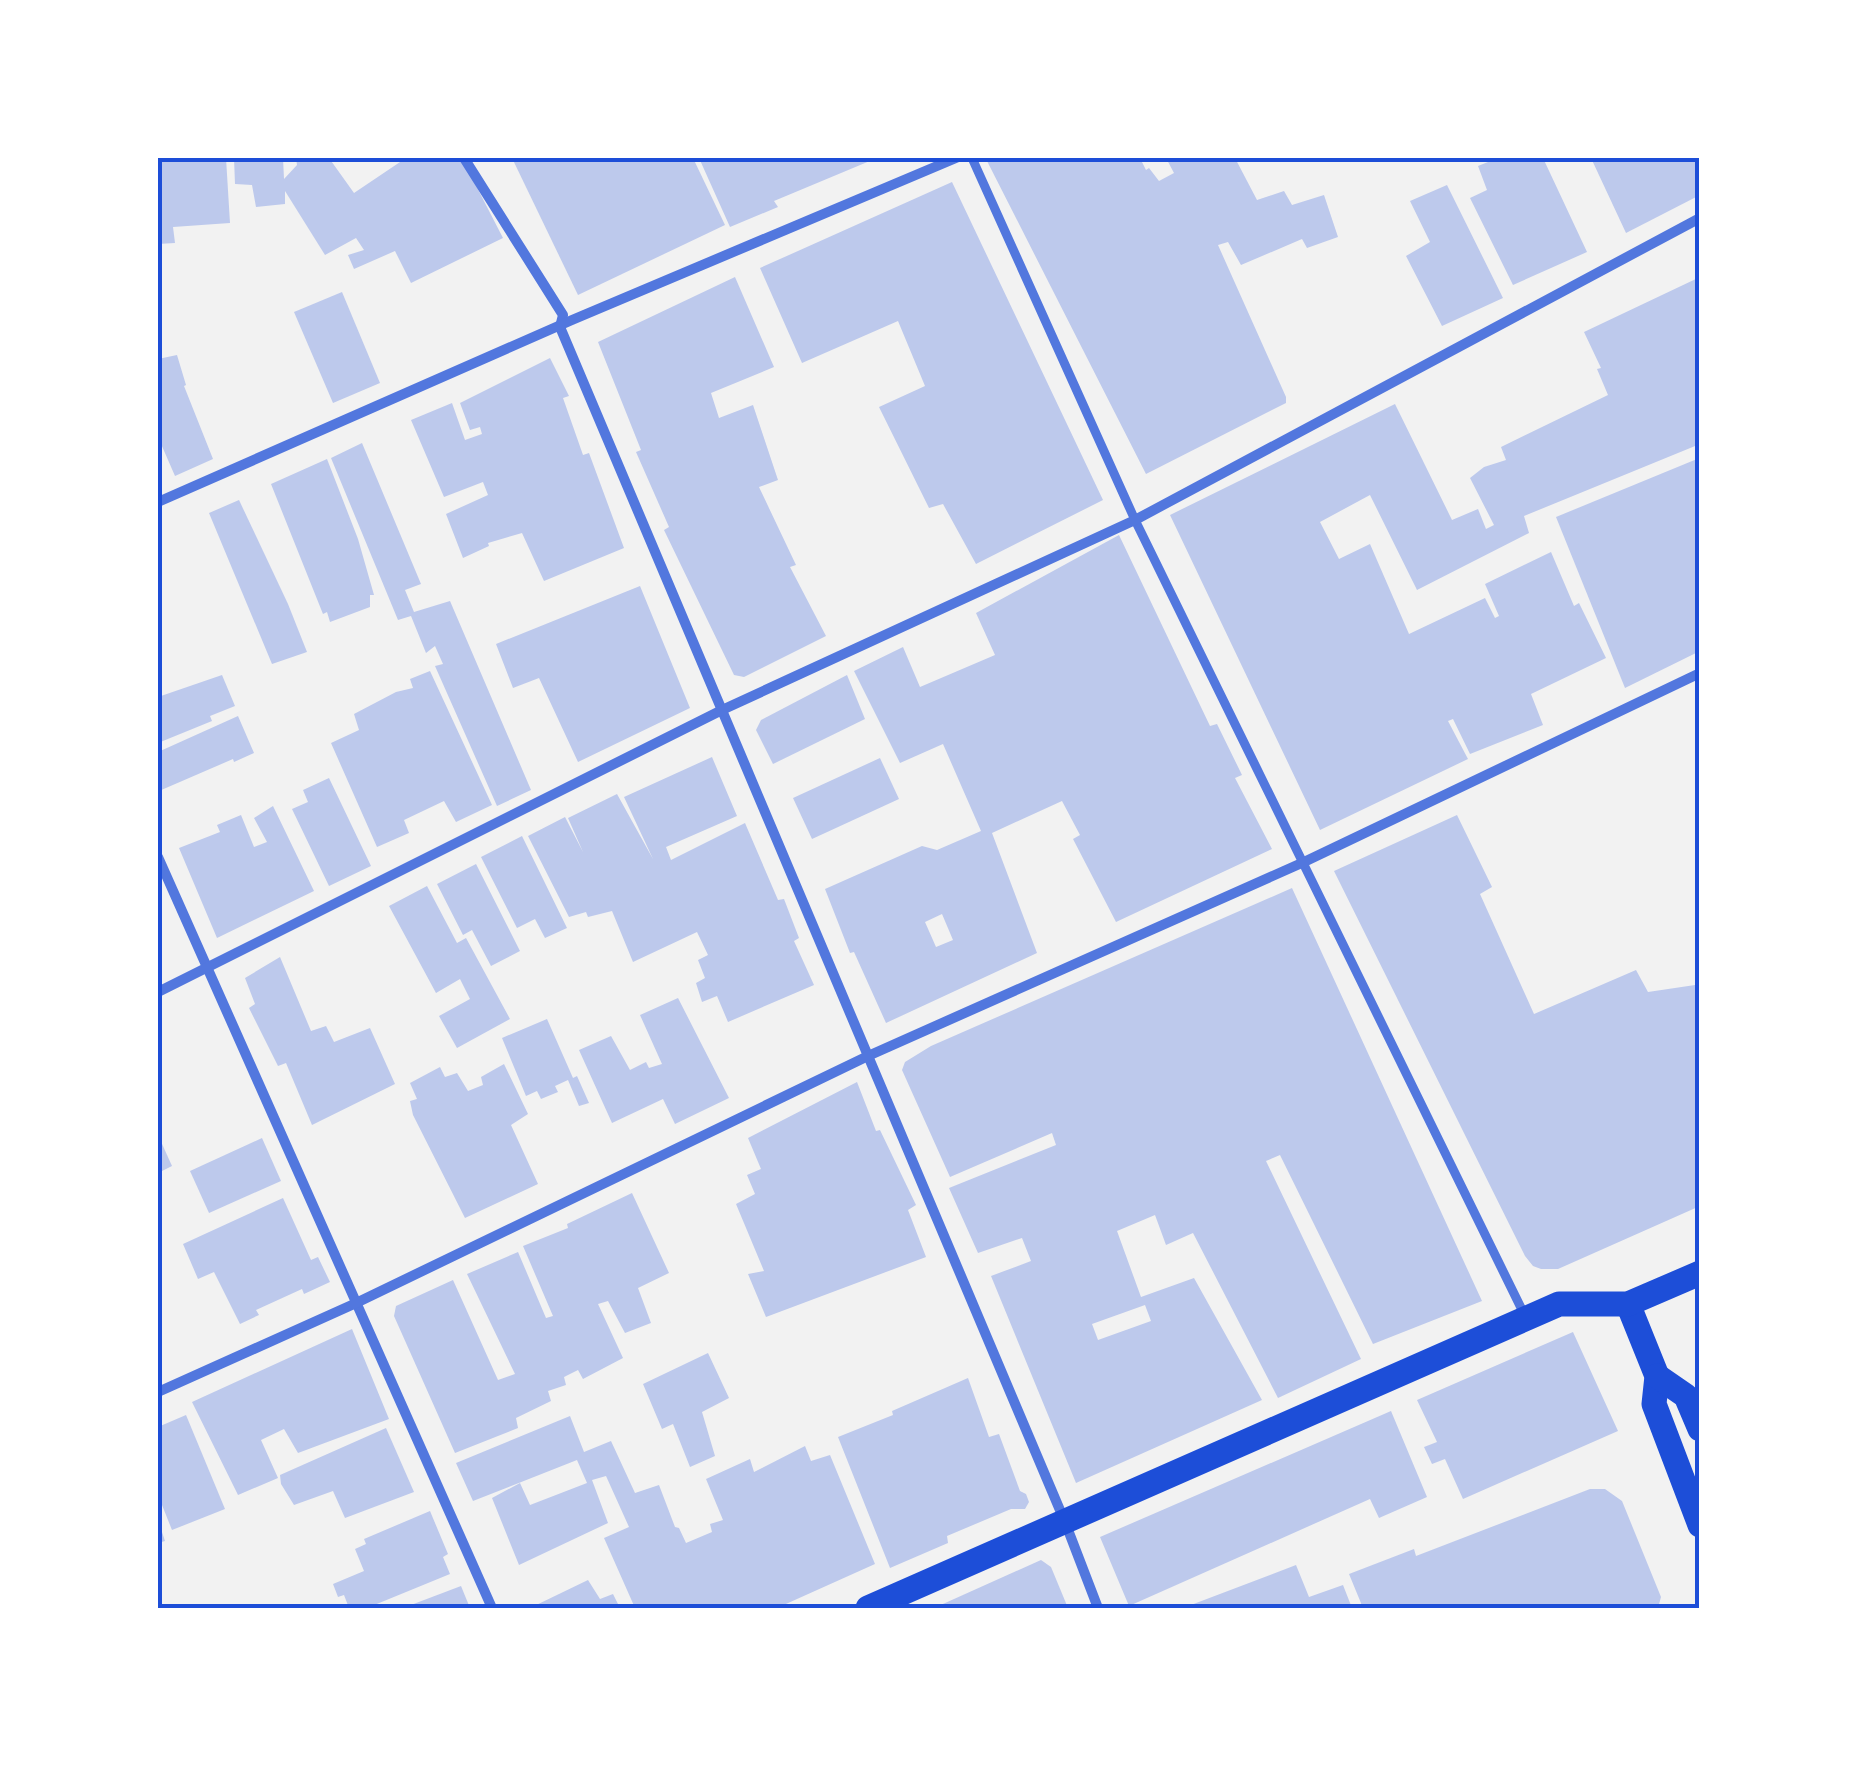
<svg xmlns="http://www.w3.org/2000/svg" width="1857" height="1766" font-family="'Sofia Sans Condensed',sans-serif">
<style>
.building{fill:#bdc9ec;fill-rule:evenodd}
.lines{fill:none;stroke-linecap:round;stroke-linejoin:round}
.pedestrian{stroke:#5277de;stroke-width:9}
.minor{stroke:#5277de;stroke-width:10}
.primary{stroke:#1d4ed8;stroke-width:25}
.neatline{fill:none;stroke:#1d4ed8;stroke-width:4}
</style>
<rect width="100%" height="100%" fill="#f2f2f2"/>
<g class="building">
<polygon points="158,158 226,158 230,223 173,227 175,243 158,244"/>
<polygon points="234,158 283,158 284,179 297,165 296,158 329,158 354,193 406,158 458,158 469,172 503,238 411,283 395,251 354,269 348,255 364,250 356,238 325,255 285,191 285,204 256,207 252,185 235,184"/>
<polygon points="512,158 693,158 725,225 578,295"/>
<polygon points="699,158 877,158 774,201 778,207 730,227"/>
<polygon points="996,158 1140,158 1146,170 1149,168 1159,181 1174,173 1166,158 1235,158 1257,200 1284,191 1292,205 1324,195 1338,237 1307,248 1302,239 1241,265 1228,242 1218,245 1286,397 1286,403 1146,474 987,161"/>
<polygon points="1498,158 1543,158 1587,252 1513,285 1470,198 1487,190 1478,166"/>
<polygon points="1591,158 1700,158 1700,195 1626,233"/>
<polygon points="952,182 1103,500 976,564 943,504 929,508 879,407 925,386 898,321 802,363 760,268"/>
<polygon points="1447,185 1503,298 1442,326 1406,256 1430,242 1410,201"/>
<polygon points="735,277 774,367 711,393 719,418 753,405 778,480 759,487 796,565 790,567 826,636 744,677 734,675 664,530 669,527 636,452 641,450 598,342"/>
<polygon points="1700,277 1700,444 1524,516 1529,533 1417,590 1370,495 1320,522 1339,559 1370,544 1409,634 1485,598 1495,618 1499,616 1485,584 1551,552 1574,606 1579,603 1606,658 1531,694 1543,725 1470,754 1453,719 1448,721 1468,759 1320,830 1170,515 1395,404 1452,520 1478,509 1486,529 1494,525 1470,478 1484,467 1506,460 1501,447 1608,395 1597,369 1601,368 1584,332"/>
<polygon points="342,292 380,383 333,403 294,312"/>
<polygon points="177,355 186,385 184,386 213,459 175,476 158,437 158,359"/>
<polygon points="550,358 569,396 563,398 583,455 589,453 624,548 544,581 522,533 488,543 489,546 463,558 446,514 488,495 483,482 444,497 411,420 452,403 465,440 482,434 480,427 470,430 460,403"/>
<polygon points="362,443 421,584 405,590 414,612 450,601 531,790 497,806 435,666 443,664 435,646 426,653 411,616 398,620 331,458"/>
<polygon points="327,459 358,539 374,595 370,595 370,607 330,622 327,612 323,614 271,484"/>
<polygon points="1697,459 1700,651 1625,688 1556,517"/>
<polygon points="239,500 288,604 307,652 272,664 209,513"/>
<path d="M1119,535L1210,726L1217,724L1242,775L1235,778L1272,849L1116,922L1073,839L1080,835L1062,801L992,833L1037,953L886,1023L854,952L850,953L825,889L922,846L937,850L981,831L943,744L900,763L854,671L903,647L920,687L995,655L976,613ZM942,914L953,940L936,947L925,922Z"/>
<polygon points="640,586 690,708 578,762 539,678 513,688 496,644"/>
<polygon points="430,671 492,805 456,822 444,801 404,820 409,833 377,847 331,743 359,730 354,714 396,692 413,688 410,679"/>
<polygon points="222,675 235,706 210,716 212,721 158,743 158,697"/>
<polygon points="847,675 865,719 773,764 756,730 761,720"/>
<polygon points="238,716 254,753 234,762 233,759 159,791 158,752"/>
<polygon points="712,757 737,816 666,847 671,860 745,823 778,900 784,899 799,938 794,941 814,985 728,1022 717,996 702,1002 696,983 705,978 698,960 708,955 697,932 633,962 612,911 588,917 586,912 569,917 528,836 565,817 583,852 568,818 617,794 653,859 624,797"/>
<polygon points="880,758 899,799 812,839 793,798"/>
<polygon points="329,778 371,866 329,886 292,809 308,802 303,790"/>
<polygon points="273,806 314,891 217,938 179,848 220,832 217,825 241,815 254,847 267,842 254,818"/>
<polygon points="1457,815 1492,887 1480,894 1534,1014 1636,970 1648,992 1695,985 1700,994 1700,1206 1558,1269 1541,1269 1533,1266 1525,1256 1334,871"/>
<polygon points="522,836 567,928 545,938 535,919 517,928 481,857"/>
<polygon points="476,864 520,951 491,966 472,930 463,935 437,884"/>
<polygon points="427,886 457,943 466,938 510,1019 457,1048 439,1016 470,999 460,979 436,993 389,906"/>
<path d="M1292,888L1482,1301L1373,1344L1280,1155L1266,1161L1361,1359L1278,1398L1193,1233L1166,1245L1155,1215L1117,1231L1141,1297L1194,1278L1262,1400L1076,1483L991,1276L1031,1261L1022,1238L978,1253L949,1188L1056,1145L1052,1133L950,1177L902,1070L905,1062L931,1046ZM1145,1305L1151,1321L1098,1340L1092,1324Z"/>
<polygon points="280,957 311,1031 326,1026 334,1042 370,1028 395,1084 312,1125 286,1063 278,1066 249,1008 255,1004 245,978"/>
<polygon points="678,998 729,1098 675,1124 663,1099 612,1123 579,1050 611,1036 630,1070 646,1062 649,1068 662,1064 640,1015"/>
<polygon points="547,1019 573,1078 577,1076 589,1103 579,1106 568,1080 555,1086 558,1092 541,1099 537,1091 526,1096 502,1038"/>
<polygon points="504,1064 528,1114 511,1125 538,1184 465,1218 413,1115 410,1101 417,1099 410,1083 440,1067 445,1077 457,1073 468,1091 483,1085 481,1077"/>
<polygon points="857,1082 876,1131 880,1130 916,1205 908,1210 926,1257 766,1317 748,1274 764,1271 736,1204 755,1194 747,1175 761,1169 748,1138"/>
<polygon points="158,1135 172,1166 158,1173"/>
<polygon points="262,1138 281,1181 209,1213 190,1171"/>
<polygon points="632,1193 669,1273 638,1288 651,1323 625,1333 608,1301 598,1304 623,1358 583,1379 578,1370 564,1377 566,1385 548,1391 551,1401 516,1418 518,1428 455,1453 394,1316 396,1306 453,1280 498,1380 515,1374 467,1274 518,1252 546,1318 553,1316 523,1246 568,1228 567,1224"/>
<polygon points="283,1198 311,1260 318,1257 330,1282 304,1294 302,1289 256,1310 259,1315 240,1324 214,1272 198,1279 183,1244"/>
<polygon points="352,1329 389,1419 298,1453 284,1429 261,1440 278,1478 238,1495 192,1402"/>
<polygon points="1573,1332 1618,1431 1463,1499 1445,1459 1432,1464 1424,1447 1437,1442 1417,1400"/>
<polygon points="708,1353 729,1398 702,1412 715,1456 690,1467 673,1424 662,1429 643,1384"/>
<polygon points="968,1378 989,1437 999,1434 1020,1491 1026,1494 1029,1502 1025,1509 1011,1509 947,1536 948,1543 890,1568 838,1437 893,1415 892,1411"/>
<polygon points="1391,1411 1427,1497 1379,1518 1370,1499 1129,1606 1100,1537"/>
<polygon points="186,1415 225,1509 172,1530 158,1495 158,1427"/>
<polygon points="570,1416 584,1452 611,1441 635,1493 659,1485 675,1527 679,1528 686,1543 712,1532 710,1524 723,1520 706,1479 750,1459 754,1472 805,1446 811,1461 830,1455 875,1564 777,1608 635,1608 604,1538 629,1527 606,1476 592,1480 608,1523 519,1565 492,1498 520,1483 530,1505 587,1483 577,1460 473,1501 456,1463"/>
<polygon points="386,1428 414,1492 345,1518 333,1491 294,1505 281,1484 280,1475"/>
<polygon points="1590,1489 1605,1489 1622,1501 1661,1597 1658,1608 1363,1608 1349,1574 1414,1549 1416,1556"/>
<polygon points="430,1511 448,1554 443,1557 450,1574 367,1608 349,1608 344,1595 338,1597 333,1584 364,1571 355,1549 366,1544 364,1539"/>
<polygon points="158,1520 165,1541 158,1543"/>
<polygon points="1041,1560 1051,1567 1068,1608 934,1608"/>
<polygon points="1296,1565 1309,1597 1343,1585 1352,1608 1183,1608"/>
<polygon points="588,1580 600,1599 613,1594 620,1608 530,1608"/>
<polygon points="461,1586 470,1608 403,1608"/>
</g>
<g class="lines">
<polyline class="pedestrian" points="972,158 1135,520 1525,1316"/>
<g class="minor">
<polyline points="464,158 563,315 560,327 1065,1522 1098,1608"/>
<polyline points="158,502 572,320 956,158"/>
<polyline points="158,857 492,1608"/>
<polyline points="158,992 722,710 1135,520 1700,218"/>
<polyline points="158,1392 354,1304 868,1056 1304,862 1700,673"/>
</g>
<g class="primary">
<polyline points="1628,1304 1657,1376 1654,1404 1700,1525"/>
<polyline points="1657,1376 1686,1396 1700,1429"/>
<polyline points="868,1608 1559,1304 1628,1304 1700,1273"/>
</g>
</g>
<rect width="1857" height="1766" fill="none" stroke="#ffffff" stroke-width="320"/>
<rect x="160" y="160" width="1537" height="1446" class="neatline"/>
</svg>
